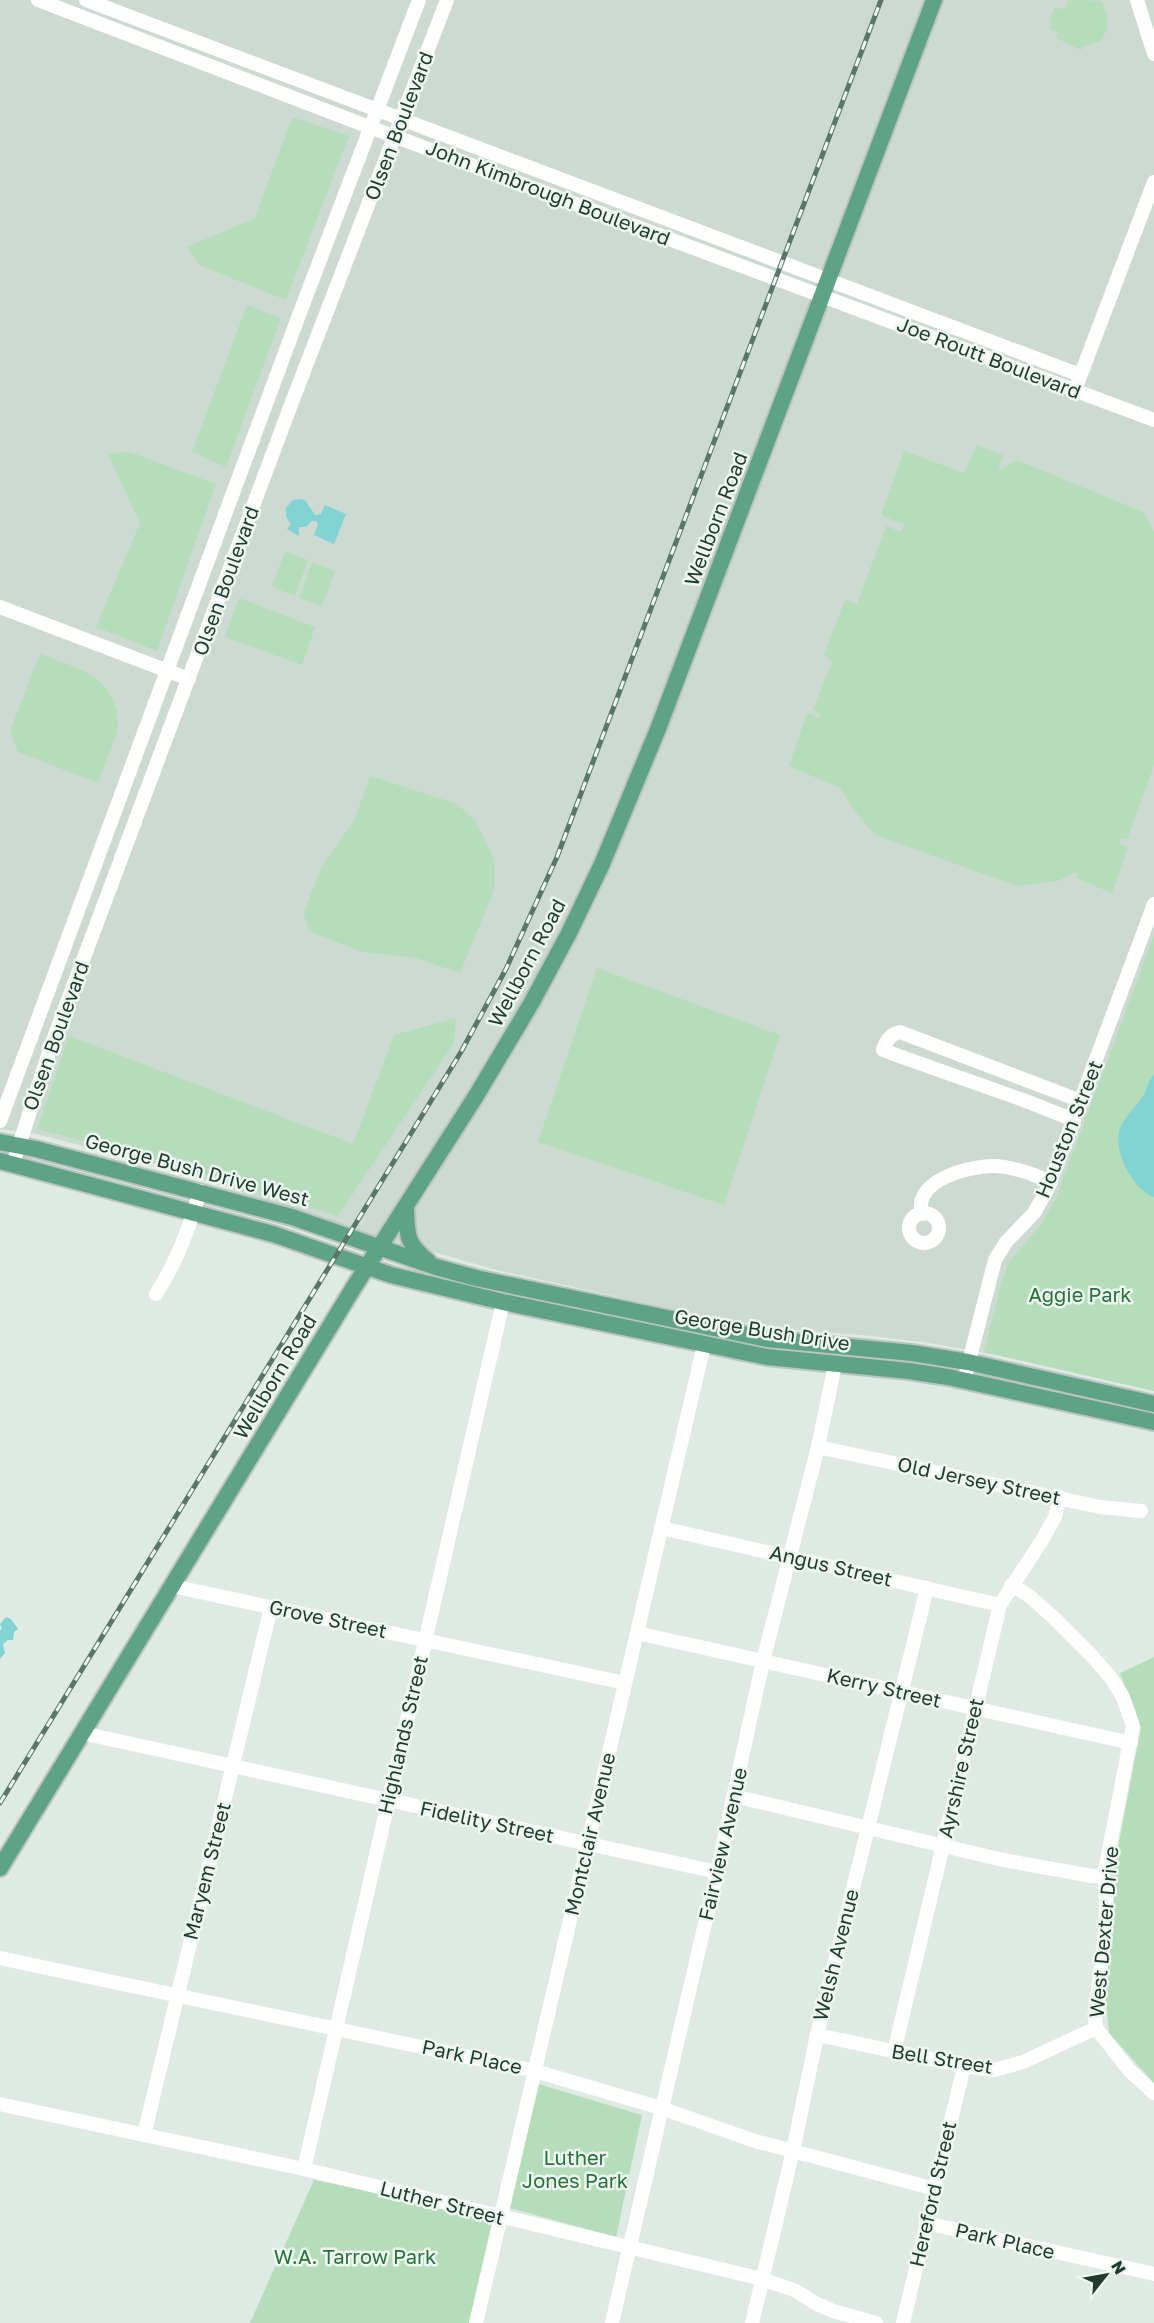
<svg xmlns="http://www.w3.org/2000/svg" width="1154" height="2323" font-family="'Golos Text',sans-serif">
<style>
.built{fill:#ccdad1}
.green{fill:#b5ddba}
.water{fill:#81d3d4}
.lines{fill:none;stroke-linecap:round;stroke-linejoin:round}
.major-casing{stroke:#bcc4c1;stroke-width:20}
.minor{stroke:#fff;stroke-width:14}
.major{stroke:#5fa387;stroke-width:16}
.rail-casing{stroke:#58776a;stroke-width:5}
.rail{stroke:#eef7f1;stroke-width:3;stroke-dasharray:9;stroke-linecap:butt}
.labels{text-anchor:middle;stroke-width:5;stroke-linejoin:round;paint-order:stroke}
.street-label{font-size:20px;fill:#1e3b2f;stroke:#eef7f1}
.park-label{font-size:20px;fill:#277439;stroke:#eef7f1}
</style>
<rect width="100%" height="100%" fill="#deeae3"/>
<polygon class="built" points="0,0 1154,0 1154,1391 996,1355 929,1343 872,1336 775,1328 686,1312 501,1271 334,1224 167,1167 32,1133 0,1129"/>
<g class="green">
<path d="M1078,0L1101,1C1110,16 1109,27 1101,41L1084,46L1081,50L1056,38L1057,32L1049,29L1050,19L1055,7L1059,9L1066,8L1067,1Z"/>
<polygon points="292,117 349,136 286,300 199,265 187,247 255,218"/>
<polygon points="247,305 281,318 226,467 192,452"/>
<polygon points="977,445 1003,455 998,471 1017,460 1143,512 1154,531 1154,766 1127,840 1120,838 1119,844 1128,847 1112,893 1076,878 1078,871 1057,881 1017,886 875,835 854,810 840,788 789,766 807,713 819,718 821,714 813,710 832,662 824,655 845,600 857,604 886,526 901,532 904,525 881,515 904,451 964,473"/>
<polygon points="130,452 216,484 157,651 96,627 140,523 108,454"/>
<polygon points="285,551 308,560 295,596 272,587"/>
<polygon points="312,562 335,571 322,606 299,598"/>
<polygon points="239,598 315,627 302,665 225,637"/>
<path d="M40,654C68,665 103,672 114,703C117,711 119,722 117,730C113,748 104,765 98,783L18,752L10,731Z"/>
<polygon points="370,776 457,804 476,822 493,857 495,866 495,888 460,973 416,958 363,952 315,934 308,928 304,915 310,896 323,864 354,821"/>
<polygon points="1154,936 1154,1391 984,1352 1003,1277 1010,1261 1041,1225 1056,1198"/>
<polygon points="597,968 780,1035 724,1205 538,1142"/>
<polygon points="456,1018 454,1043 338,1216 164,1162 37,1129 69,1036 353,1144 394,1035"/>
<polygon points="1154,1657 1154,2083 1109,2033 1105,1989 1114,1898 1112,1879 1141,1728 1120,1673"/>
<polygon points="538,2084 642,2115 616,2237 510,2208"/>
<polygon points="314,2180 501,2217 476,2323 250,2323"/>
</g>
<g class="water">
<polygon points="300,499 305,500 315,515 321,514 325,505 346,514 334,544 314,535 318,524 316,521 312,521 306,527 299,527 299,536 287,529 291,524 286,517 286,508 293,500"/>
<path d="M1154,1075V1197C1132,1189 1111,1149 1121,1126C1126,1115 1138,1105 1143,1096C1147,1089 1148,1081 1154,1075Z"/>
<polygon points="6,1617 11,1619 18,1629 14,1632 13,1640 8,1640 3,1644 5,1653 0,1659 0,1630 2,1629 0,1624"/>
</g>
<g class="lines">
<g class="major-casing">
<g id="major">
<polyline points="0,1142 36,1149 292,1217 436,1267 476,1278 767,1339 912,1353 968,1362 1154,1404"/>
<polyline points="0,1161 273,1234 391,1275 503,1302 767,1357 909,1371 948,1377 1154,1422"/>
<path d="M406,1208C407,1234 406,1244 428,1261"/>
<polyline points="0,1868 354,1287 476,1096 532,1002 569,933 602,864 658,729 934,0"/>
</g>
</g>
<g class="minor">
<polyline points="38,0 364,125 1154,420"/>
<polyline points="86,0 1080,375"/>
<polyline points="1137,0 1154,54"/>
<polyline points="1078,382 1154,182"/>
<polyline points="0,607 189,679"/>
<path d="M1074,1120L1026,1101L899,1056L883,1050C886,1041 890,1034 900,1032L1081,1101"/>
<polyline points="0,1121 299,315 419,0"/>
<polyline points="13,1164 52,1043 292,402 447,0"/>
<circle cx="924" cy="1228" r="15"/>
<path d="M922,1214C912,1179 973,1165 997,1166C1016,1168 1034,1174 1051,1182"/>
<path d="M156,1294C177,1262 189,1228 200,1191"/>
<polyline points="964,1381 995,1260 1006,1242 1034,1213 1048,1188 1154,904"/>
<polyline points="818,1447 1100,1507 1141,1511"/>
<polyline points="661,1528 1000,1605"/>
<path d="M1011,1585L1028,1595L1052,1616L1092,1656L1111,1678L1123,1697L1133,1726L1104,1876C1111,1924 1098,1972 1095,2020L1096,2028L1129,2070L1154,2093"/>
<polyline points="172,1586 625,1683"/>
<polyline points="637,1633 1131,1743"/>
<polyline points="82,1733 717,1872"/>
<polyline points="734,1796 1003,1860 1092,1876 1104,1876"/>
<polyline points="0,1958 535,2071 661,2108 755,2141 935,2189"/>
<polyline points="817,2035 964,2066 994,2070 1023,2062 1096,2028"/>
<polyline points="894,2052 1000,1605 1044,1537 1055,1517 1060,1497"/>
<polyline points="0,2104 304,2169 762,2279 794,2290 817,2304 833,2311 876,2323"/>
<polyline points="144,2135 271,1607"/>
<polyline points="304,2169 503,1302"/>
<polyline points="926,2223 1154,2274"/>
<polyline points="476,2323 704,1345"/>
<polyline points="612,2323 717,1872 763,1661 818,1447 835,1365"/>
<polyline points="752,2323 793,2151 817,2035 927,1588"/>
<polyline points="903,2323 964,2066"/>
</g>
<use href="#major" class="major"/>
<g class="rail-casing">
<polyline id="rail" points="0,1803 461,1052 506,969 557,857 881,0"/>
</g>
<use href="#rail" class="rail"/>
</g>
<g class="labels">
<g class="street-label">
<text transform="translate(399 126) rotate(-69)" y="7">Olsen Boulevard</text>
<text transform="translate(548 193) rotate(21)" y="7">John Kimbrough Boulevard</text>
<text transform="translate(989 358) rotate(21)" y="7">Joe Routt Boulevard</text>
<text transform="translate(716 519) rotate(-69)" y="7">Wellborn Road</text>
<text transform="translate(226 581) rotate(-70)" y="7">Olsen Boulevard</text>
<text transform="translate(527 963) rotate(-62)" y="7">Wellborn Road</text>
<text transform="translate(56 1036) rotate(-70)" y="7">Olsen Boulevard</text>
<text transform="translate(1069 1129) rotate(-68)" y="7">Houston Street</text>
<text transform="translate(197 1170) rotate(15)" y="7">George Bush Drive West</text>
<text transform="translate(762 1330) rotate(9)" y="7">George Bush Drive</text>
<text transform="translate(275 1377) rotate(-59)" y="7">Wellborn Road</text>
<text transform="translate(979 1481) rotate(12)" y="7">Old Jersey Street</text>
<text transform="translate(831 1566) rotate(13)" y="7">Angus Street</text>
<text transform="translate(328 1619) rotate(12)" y="7">Grove Street</text>
<text transform="translate(884 1688) rotate(13)" y="7">Kerry Street</text>
<text transform="translate(403 1735) rotate(-77)" y="7">Highlands Street</text>
<text transform="translate(961 1768) rotate(-77)" y="7">Ayrshire Street</text>
<text transform="translate(487 1822) rotate(12)" y="7">Fidelity Street</text>
<text transform="translate(590 1834) rotate(-77)" y="7">Montclair Avenue</text>
<text transform="translate(723 1844) rotate(-77)" y="7">Fairview Avenue</text>
<text transform="translate(207 1871) rotate(-76)" y="7">Maryem Street</text>
<text transform="translate(1104 1932) rotate(-85)" y="7">West Dexter Drive</text>
<text transform="translate(836 1955) rotate(-76)" y="7">Welsh Avenue</text>
<text transform="translate(472 2057) rotate(12)" y="7">Park Place</text>
<text transform="translate(942 2059) rotate(9)" y="7">Bell Street</text>
<text transform="translate(933 2194) rotate(-77)" y="7">Hereford Street</text>
<text transform="translate(442 2203) rotate(14)" y="7">Luther Street</text>
<text transform="translate(1005 2241) rotate(13)" y="7">Park Place</text>
</g>
<g class="park-label">
<text x="1080" y="1302">Aggie Park</text>
<text x="575" y="2165">Luther<tspan x="575" dy="23">Jones Park</tspan></text>
<text x="355" y="2264">W.A. Tarrow Park</text>
</g>
</g>
<g transform="translate(1106 2275) rotate(59)" stroke="#eef7f1" stroke-width="4.5" paint-order="stroke">
<path d="M0-4.5L10 22L0 15L-10 22Z" fill="#1e3b2f"/>
<text y="-9" font-size="16" font-weight="bold" text-anchor="middle" fill="#1e3b2f">N</text>
</g>
</svg>
